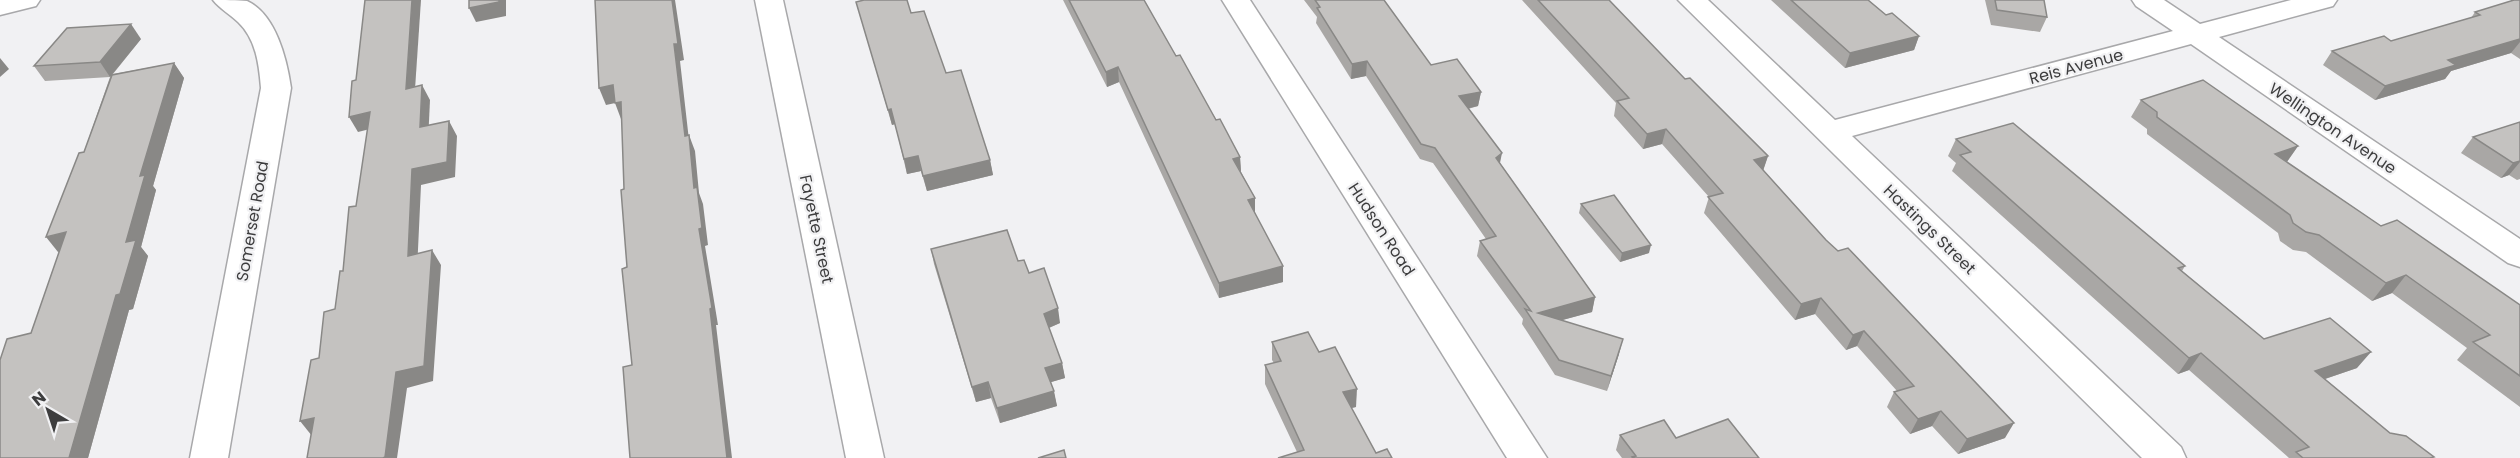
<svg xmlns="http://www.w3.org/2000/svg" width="2520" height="458" font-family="Poppins,sans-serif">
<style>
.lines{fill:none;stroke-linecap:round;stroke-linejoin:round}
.minor-casing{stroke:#a8a8aa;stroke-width:3}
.minor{fill:#fff;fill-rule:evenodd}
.wall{fill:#a9a7a5}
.shaded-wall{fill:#898886}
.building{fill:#c4c2c0;stroke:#898886;stroke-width:1.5}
.labels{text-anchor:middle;stroke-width:4.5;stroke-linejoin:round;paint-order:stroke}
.street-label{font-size:16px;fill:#3d3d3e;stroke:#f1f1f3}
</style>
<rect width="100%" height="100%" fill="#f1f1f3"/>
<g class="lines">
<g class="minor-casing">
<g id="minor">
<polygon points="0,0 40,0 36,6 0,15"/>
<path d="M213,0C223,0 238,0 247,1C276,14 287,60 291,88L228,458H190L261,88C259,64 256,39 238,22C230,14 220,9 213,0Z"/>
<polygon points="755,0 783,0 884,458 846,458"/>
<polygon points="1222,0 1250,0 1547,458 1507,458"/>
<polygon points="1678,0 1708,0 1835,120 2173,31 2136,6 2132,0 2164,0 2200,24 2291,0 2337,0 2333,6 2219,37 2520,239 2520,267 2508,263 2191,44 1852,136 2181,447 2186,458 2142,458"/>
</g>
</g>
<use href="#minor" class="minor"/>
</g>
<g class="wall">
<polygon points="1063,0 1144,0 1176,56 1240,157 1241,172 1255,198 1255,213 1283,282 1219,298 1119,82 1107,87"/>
<polygon points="1304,0 1384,0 1431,65 1481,92 1478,106 1468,109 1500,163 1595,297 1592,312 1562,320 1619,354 1607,391 1555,375 1522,324 1523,319 1477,256 1480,241 1486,239 1433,163 1420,159 1366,76 1351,79 1316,23 1317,17"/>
<polygon points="1522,0 1609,0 1685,79 1768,156 1763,170 2005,438 1958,454 1932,426 1910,434 1887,407 1894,392 1897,391 1857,346 1846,350 1815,314 1795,320 1704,213 1709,197 1662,144 1643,149 1614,116 1616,103"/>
<polygon points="1771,0 1868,0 1886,15 1919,36 1914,50 1845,68"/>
<polygon points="1985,0 2044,0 2047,17 2040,32 1991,25"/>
<polygon points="2520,0 2520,59 2511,53 2451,71 2445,79 2375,100 2323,65 2332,51 2391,41 2471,18 2475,12"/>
<polygon points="856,2 911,13 946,73 990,160 993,175 927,191 921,171 907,174 895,124 892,125"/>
<polygon points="141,39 113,74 174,63 184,78 153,186 156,190 141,247 148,256 133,309 129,310 88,458 0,458 31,333 59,252 84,152 110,77 45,81 34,66"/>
<polygon points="2141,100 2298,146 2287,162 2381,226 2520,305 2520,407 2457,360 2467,348 2392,293 2372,301 2306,252 2293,250 2280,241 2278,233 2147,134 2147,129 2131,117"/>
<polygon points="2520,122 2520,179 2517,180 2509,175 2501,178 2461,153 2473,137"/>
<polygon points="1956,139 2185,266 2182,271 2264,339 2357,368 2325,379 2390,433 2432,458 2289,458 2189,370 2178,374 1952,171 1956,163 1948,156"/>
<polygon points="1581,204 1649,253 1620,262 1579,213"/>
<polygon points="931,249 1018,261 1029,273 1060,323 1049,328 1062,363 1065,378 1051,382 1057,406 1000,423 991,398 976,402 934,264"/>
<polygon points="1272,342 1319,352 1356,407 1351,408 1376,453 1392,458 1297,452 1265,384 1265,365 1274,363 1272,360"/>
<polygon points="1620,435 1676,438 1759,458 1622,458 1616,450"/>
</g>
<g class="shaded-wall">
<polygon points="412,0 421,0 414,104 406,89"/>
<polygon points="499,0 506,0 506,16 476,22 469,8"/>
<polygon points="672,0 675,0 684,60 680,61 690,149 689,135 695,151 699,193 703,204 708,245 705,246 718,325 716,325 732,458 727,458 694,188 685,136 674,44"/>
<polygon points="131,24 141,39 110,77 100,62"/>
<polygon points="1919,36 1914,50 1845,68 1850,53"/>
<polygon points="2520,39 2520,42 2511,53 2451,71 2445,79 2375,100 2385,86 2448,60"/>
<polygon points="0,58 9,69 0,77"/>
<polygon points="1367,61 1366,76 1351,79 1352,64"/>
<polygon points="174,63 184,78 153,186 156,190 141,247 148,256 133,309 129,310 88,458 69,458 140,176"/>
<polygon points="1118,67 1119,82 1107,87 1106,72"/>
<polygon points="422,85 430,100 428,142 420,127"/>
<polygon points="613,85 620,102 606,105 599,88"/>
<polygon points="1481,92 1478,106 1457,111 1459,96"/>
<polygon points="621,102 621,119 615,103"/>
<polygon points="891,109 895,124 892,125 888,110"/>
<polygon points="370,112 378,127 358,132 349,117"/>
<polygon points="449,121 457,136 455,177 421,185 417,271 408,256 412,169"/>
<polygon points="1666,129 1662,144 1643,149 1647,134"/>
<polygon points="2298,146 2286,163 2275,154"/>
<polygon points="1502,153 1499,168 1496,158"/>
<polygon points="918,156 921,171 907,174 904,159"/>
<polygon points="1768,156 1763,171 1754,160"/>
<polygon points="1240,157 1241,172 1233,159"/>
<polygon points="990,160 993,175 927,191 923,176"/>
<polygon points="2520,161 2520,162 2509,175 2501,178 2513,163"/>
<polygon points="1255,198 1255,213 1248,200"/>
<polygon points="66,232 78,248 58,252 46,237"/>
<polygon points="1651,245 1649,253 1620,262 1622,253"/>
<polygon points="432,250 441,265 433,381 407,388 397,458 383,458 396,372"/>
<polygon points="1283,266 1283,282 1219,298 1219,283"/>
<polygon points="2406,275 2392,293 2372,301 2386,283"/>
<polygon points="1595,297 1592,312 1537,327 1538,313"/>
<polygon points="1821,298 1815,314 1795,320 1801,304"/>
<polygon points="1058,308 1060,323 1046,329 1044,314"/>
<polygon points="1864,331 1857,346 1846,350 1853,335"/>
<polygon points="1623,339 1619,354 1607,391 1611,376"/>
<polygon points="2371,352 2357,368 2301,387 2315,371"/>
<polygon points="2201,353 2189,370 2178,374 2189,358"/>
<polygon points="1062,363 1065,378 1048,383 1045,368"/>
<polygon points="988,382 991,398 976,402 972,387"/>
<polygon points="1357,389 1356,407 1342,410 1343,392"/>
<polygon points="1054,391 1057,406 1000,423 997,408"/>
<polygon points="1941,411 1932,426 1910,434 1918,419"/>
<polygon points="314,418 312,436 300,421"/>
<polygon points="2014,423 2005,438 1958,454 1967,439"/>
</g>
<g class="building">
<polygon points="365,0 412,0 406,89 422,85 420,127 449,121 447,162 412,169 408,256 432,250 424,366 396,372 385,457 383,458 307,458 314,418 300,421 311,360 319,358 324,312 335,309 340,271 343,271 349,207 356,206 370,112 349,117 352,81 356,80"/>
<polygon points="469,0 499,0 499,2 469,8"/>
<polygon points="595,0 672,0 678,44 674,44 685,136 689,135 694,188 697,187 702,228 699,229 712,308 710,309 727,458 630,458 623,367 632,365 622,269 627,267 621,190 624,189 621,102 615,103 613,85 599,88"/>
<polygon points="864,0 907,0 911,13 924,11 946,73 961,70 990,160 923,176 918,156 904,159 891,109 888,110 856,2"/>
<polygon points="1069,0 1144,0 1176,56 1180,55 1216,120 1220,119 1240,157 1233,159 1255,198 1248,200 1283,266 1219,283 1118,67 1106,72"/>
<polygon points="1315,0 1384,0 1431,65 1457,59 1481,92 1459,96 1502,153 1496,158 1595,297 1538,313 1623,339 1611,376 1559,360 1525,309 1531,311 1480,241 1496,236 1435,148 1421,144 1367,61 1352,64 1317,8 1320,7"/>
<polygon points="1538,0 1609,0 1685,79 1690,78 1768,156 1754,160 1826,240 1838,251 1848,248 2014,423 1967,439 1941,411 1918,419 1894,392 1914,386 1864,331 1853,335 1821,298 1801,304 1708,197 1723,193 1666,129 1647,134 1617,101 1629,98"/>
<polygon points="1791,0 1868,0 1886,15 1892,13 1919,36 1850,53"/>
<polygon points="1995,0 2044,0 2047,17 1997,10"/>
<polygon points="2514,0 2520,0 2520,39 2448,60 2456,65 2385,86 2332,51 2384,36 2391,41 2480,15 2475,12"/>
<polygon points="131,24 100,62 34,66 67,28"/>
<polygon points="174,63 140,176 145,175 126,242 136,240 120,294 116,295 69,458 0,458 0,360 7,339 31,333 66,232 46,237 79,153 84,152 112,75"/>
<polygon points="2203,80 2298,146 2275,154 2381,226 2397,220 2520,305 2520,376 2473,342 2490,335 2406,275 2386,283 2319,235 2306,232 2293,223 2290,215 2157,117 2157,112 2141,100"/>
<polygon points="2520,122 2520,161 2513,163 2473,137"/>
<polygon points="2013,123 2185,266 2178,268 2264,339 2330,318 2371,352 2315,371 2390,433 2406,436 2434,457 2430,458 2303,458 2296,452 2309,447 2201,353 2189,358 1960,155 1971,152 1956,139"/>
<polygon points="1614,195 1651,245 1622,253 1581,204"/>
<polygon points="1007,230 1018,261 1024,260 1029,273 1044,268 1058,308 1044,314 1062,363 1045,368 1054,391 997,408 988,382 972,387 931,249"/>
<polygon points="1308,332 1319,352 1335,347 1357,389 1343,392 1376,453 1387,449 1392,458 1278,458 1304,450 1265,365 1281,361 1272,342"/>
<polygon points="1728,419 1759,458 1633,458 1632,457 1636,456 1620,435 1664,420 1676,438"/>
<polygon points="1064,450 1066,458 1038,458"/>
</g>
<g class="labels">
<g class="street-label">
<text transform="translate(2076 66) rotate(-15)" y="6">Reis Avenue</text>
<text transform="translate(2333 128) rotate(34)" y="6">Wellington Avenue</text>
<text transform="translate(252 221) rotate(-80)" y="6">Somerset Road</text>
<text transform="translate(817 229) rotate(78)" y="6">Fayette Street</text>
<text transform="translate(1382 229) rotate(57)" y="6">Hudson Road</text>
<text transform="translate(1930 229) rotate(44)" y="6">Hastings Street</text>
</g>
</g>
<g transform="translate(48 410) rotate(321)" stroke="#f1f1f3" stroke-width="4.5" paint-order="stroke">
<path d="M0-4.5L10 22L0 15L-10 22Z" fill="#3d3d3e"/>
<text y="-9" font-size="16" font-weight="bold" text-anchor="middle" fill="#3d3d3e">N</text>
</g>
</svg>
